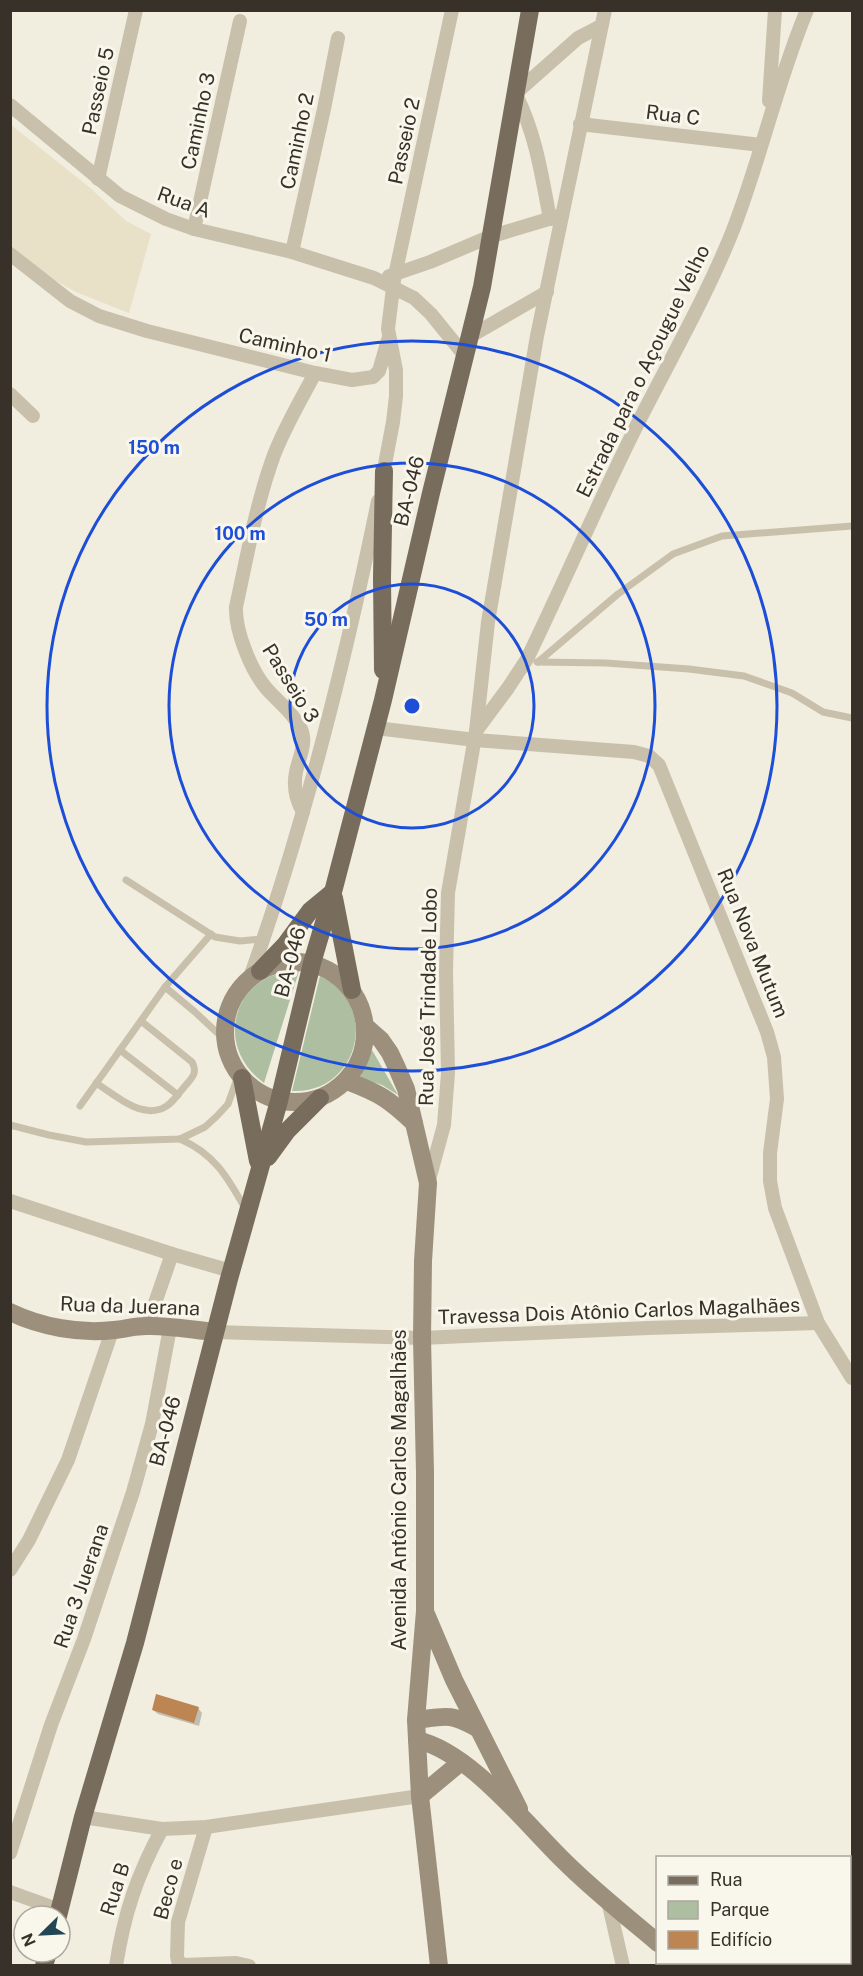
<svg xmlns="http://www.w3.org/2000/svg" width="863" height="1976" font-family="'Public Sans',sans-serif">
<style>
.green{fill:#adbfa0}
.plaza{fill:#e8e1c7}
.shadow{fill:#0003}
.building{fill:#bd8551}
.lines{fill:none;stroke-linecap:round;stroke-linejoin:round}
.lane{stroke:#c8c0ab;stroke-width:7}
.street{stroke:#c8c0ab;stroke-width:14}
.secondary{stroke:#9c907d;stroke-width:18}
.primary{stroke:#786c5c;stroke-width:18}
.ring{fill:none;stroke:#1d4ed8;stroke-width:3}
.labels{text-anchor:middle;stroke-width:6;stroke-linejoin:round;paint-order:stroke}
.street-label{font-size:20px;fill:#37312a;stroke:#f9f6eb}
.centre{fill:#1d4ed8;stroke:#f9f6eb;stroke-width:3}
.ring-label{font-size:18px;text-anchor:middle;font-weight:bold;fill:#1d4ed8;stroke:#f9f6eb;stroke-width:6;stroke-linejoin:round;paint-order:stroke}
</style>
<rect width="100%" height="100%" fill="#f1eddf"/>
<g class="green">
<path d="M299,971L264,1083C211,1045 235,970 299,971Z"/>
<path d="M320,976C381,1004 359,1094 292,1091Z"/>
<polygon points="372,1050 398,1095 382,1085 360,1078"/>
</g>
<polygon class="plaza" points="10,124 89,187 126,221 151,234 129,313 76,292 40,272 11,247"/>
<polygon class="shadow" points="198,1708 202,1713 199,1726 158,1714 153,1710"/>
<polygon class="building" points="156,1694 199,1707 194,1723 152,1710"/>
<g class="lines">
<g class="lane">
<polyline points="537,662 606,663 689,669 744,676 792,693 823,712 852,718"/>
<polyline points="538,662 618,594 673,554 722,536 852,526"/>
<polyline points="126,880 215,937 240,941 263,939"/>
<polyline points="165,987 195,1012 225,1040"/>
<polyline points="120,1050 178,1095"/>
<path d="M96,1083C114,1094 138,1117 161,1109C171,1106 178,1094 185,1086C192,1078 198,1073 192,1062L141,1021"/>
<polyline points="80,1106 165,987 211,934"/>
<polyline points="10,1125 49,1135 86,1142 180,1139 205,1127 217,1116 228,1104 237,1079"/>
<path d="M180,1139C215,1154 228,1178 246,1210"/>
</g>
<g class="street">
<polyline points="517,92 578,38 601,26"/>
<path d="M517,97C536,135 542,177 550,219"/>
<polyline points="769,101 775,10"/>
<polyline points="10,105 120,196 166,219 194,229 292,252 374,278 414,298 431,314 465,356"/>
<polyline points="580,124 761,145"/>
<polyline points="98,179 136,10"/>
<polyline points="194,229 240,21"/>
<polyline points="292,252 324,109 338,38"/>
<polyline points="10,254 70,301 99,316 147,331 315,373 352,380 373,377 379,371 388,340"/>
<polyline points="389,276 430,262 489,237 562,215"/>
<polyline points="469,337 547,292"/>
<polyline points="10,394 33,416"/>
<polyline points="382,480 393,422 396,396 396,370 388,329 394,280 452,10"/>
<polyline points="376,728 475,740 634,752 649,756 659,765 767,1032 774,1057 777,1099 770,1153 770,1181 775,1208 818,1323 852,1378"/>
<path d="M476,731L508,688L527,659C564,583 597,505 635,429C668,363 706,298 733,230C761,158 777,82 807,10"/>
<path d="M303,812C296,800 293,787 296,772C299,757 308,742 300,727C292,711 277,701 266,688C251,670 235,631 236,607C247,557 256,504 274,455C285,426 301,400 315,373"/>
<path d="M249,980C305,824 345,663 378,501"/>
<polyline points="429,1180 444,1125 448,1073 446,971 448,893 476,731 488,622 537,336 605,10"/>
<polyline points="10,1201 172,1254"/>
<polyline points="147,1326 172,1254 231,1271"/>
<polyline points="215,1332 422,1338 648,1328 818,1323"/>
<polyline points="10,1570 29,1540 68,1460 112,1331"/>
<polyline points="83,1817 162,1829 206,1827 420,1796"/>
<polyline points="206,1827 178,1922 177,1956 178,1961 183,1965 236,1963 249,1966"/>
<polyline points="10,1853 51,1725 84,1639 133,1492 152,1424 170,1328"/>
<polyline points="10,1892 60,1910"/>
<polyline points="608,1901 623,1966"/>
<path d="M116,1966C124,1914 137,1875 162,1829"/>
</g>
<g class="secondary">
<circle cx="295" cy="1032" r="70"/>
<polyline points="365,1026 381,1040 390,1053 397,1068 406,1089 428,1183 423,1261 422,1338 425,1472 425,1611 416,1720 420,1796 439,1966"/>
<path d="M347,1081C379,1093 389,1099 414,1123"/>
<path d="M10,1312C41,1327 80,1334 114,1330C125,1329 135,1326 146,1326C168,1325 193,1330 215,1332"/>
<polyline points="426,1614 454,1680 519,1809"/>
<path d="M416,1720C447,1716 449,1713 477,1728"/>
<path d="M417,1740C470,1752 525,1823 564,1861C593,1890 626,1916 658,1943"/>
<polyline points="420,1796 461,1762"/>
<polyline points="681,1962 685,1966"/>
</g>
<g class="primary">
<polyline points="383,670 382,578 384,471"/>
<polyline points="334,898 352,990"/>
<polyline points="260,971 285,945 310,911 333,892"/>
<polyline points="242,1078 258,1161"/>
<polyline points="268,1157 287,1131 320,1098"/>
<polyline points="58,1916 83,1817 135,1643 229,1279 279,1101 312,963 333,892 383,700 431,493 482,287 530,10"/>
<polyline points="44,1966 48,1952"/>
</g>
</g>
<g class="ring">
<circle cx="412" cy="706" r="122"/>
<circle cx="412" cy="706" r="243"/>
<circle cx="412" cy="706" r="365"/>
</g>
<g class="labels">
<g class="street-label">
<text transform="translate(98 91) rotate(-78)" y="7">Passeio 5</text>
<text transform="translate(673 115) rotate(7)" y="7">Rua C</text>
<text transform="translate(198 121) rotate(-78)" y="7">Caminho 3</text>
<text transform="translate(297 141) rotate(-78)" y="7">Caminho 2</text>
<text transform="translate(404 141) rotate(-78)" y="7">Passeio 2</text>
<text transform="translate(184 202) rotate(20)" y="7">Rua A</text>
<text transform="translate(285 345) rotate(13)" y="7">Caminho 1</text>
<text transform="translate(643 371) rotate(-64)" y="7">Estrada para o Açougue Velho</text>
<text transform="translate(409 491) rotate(-76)" y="7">BA-046</text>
<text transform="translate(291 683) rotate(58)" y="7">Passeio 3</text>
<text transform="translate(753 943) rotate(68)" y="7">Rua Nova Mutum</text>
<text transform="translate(290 962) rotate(-75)" y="7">BA-046</text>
<text transform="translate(428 997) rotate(-89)" y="7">Rua José Trindade Lobo</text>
<text transform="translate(130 1306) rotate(2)" y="7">Rua da Juerana</text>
<text transform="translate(619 1311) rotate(-2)" y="7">Travessa Dois Atônio Carlos Magalhães</text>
<text transform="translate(165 1431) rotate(-75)" y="7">BA-046</text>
<text transform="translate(399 1490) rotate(-90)" y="7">Avenida Antônio Carlos Magalhães</text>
<text transform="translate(81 1586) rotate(-71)" y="7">Rua 3 Juerana</text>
<text transform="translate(115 1889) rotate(-72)" y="7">Rua B</text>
<text transform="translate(168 1889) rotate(-75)" y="7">Beco e</text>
</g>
</g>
<circle cx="412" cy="706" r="9" class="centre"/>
<g class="ring-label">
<text x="154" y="454">150 m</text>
<text x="240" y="540">100 m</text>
<text x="326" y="626">50 m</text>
</g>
<rect width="863" height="1976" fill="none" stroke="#37312a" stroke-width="24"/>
<rect x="656" y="1856" width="195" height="108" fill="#f9f6eb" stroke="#aba79e" stroke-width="1.5"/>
<rect x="668" y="1876" width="30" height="9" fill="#786c5c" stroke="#aba79e" stroke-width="1.5"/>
<text x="710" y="1886" font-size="18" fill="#37312a">Rua</text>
<rect x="668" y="1901" width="30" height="18" fill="#adbfa0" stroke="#aba79e" stroke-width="1.5"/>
<text x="710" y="1916" font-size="18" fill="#37312a">Parque</text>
<rect x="668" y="1931" width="30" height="18" fill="#bd8551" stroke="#aba79e" stroke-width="1.5"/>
<text x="710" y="1946" font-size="18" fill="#37312a">Edifício</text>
<g transform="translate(42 1934) rotate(246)"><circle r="28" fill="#f9f6eb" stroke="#aba79e" stroke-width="1.5"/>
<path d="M0-4.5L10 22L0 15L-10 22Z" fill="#224656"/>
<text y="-9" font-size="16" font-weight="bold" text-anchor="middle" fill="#37312a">N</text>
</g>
</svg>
